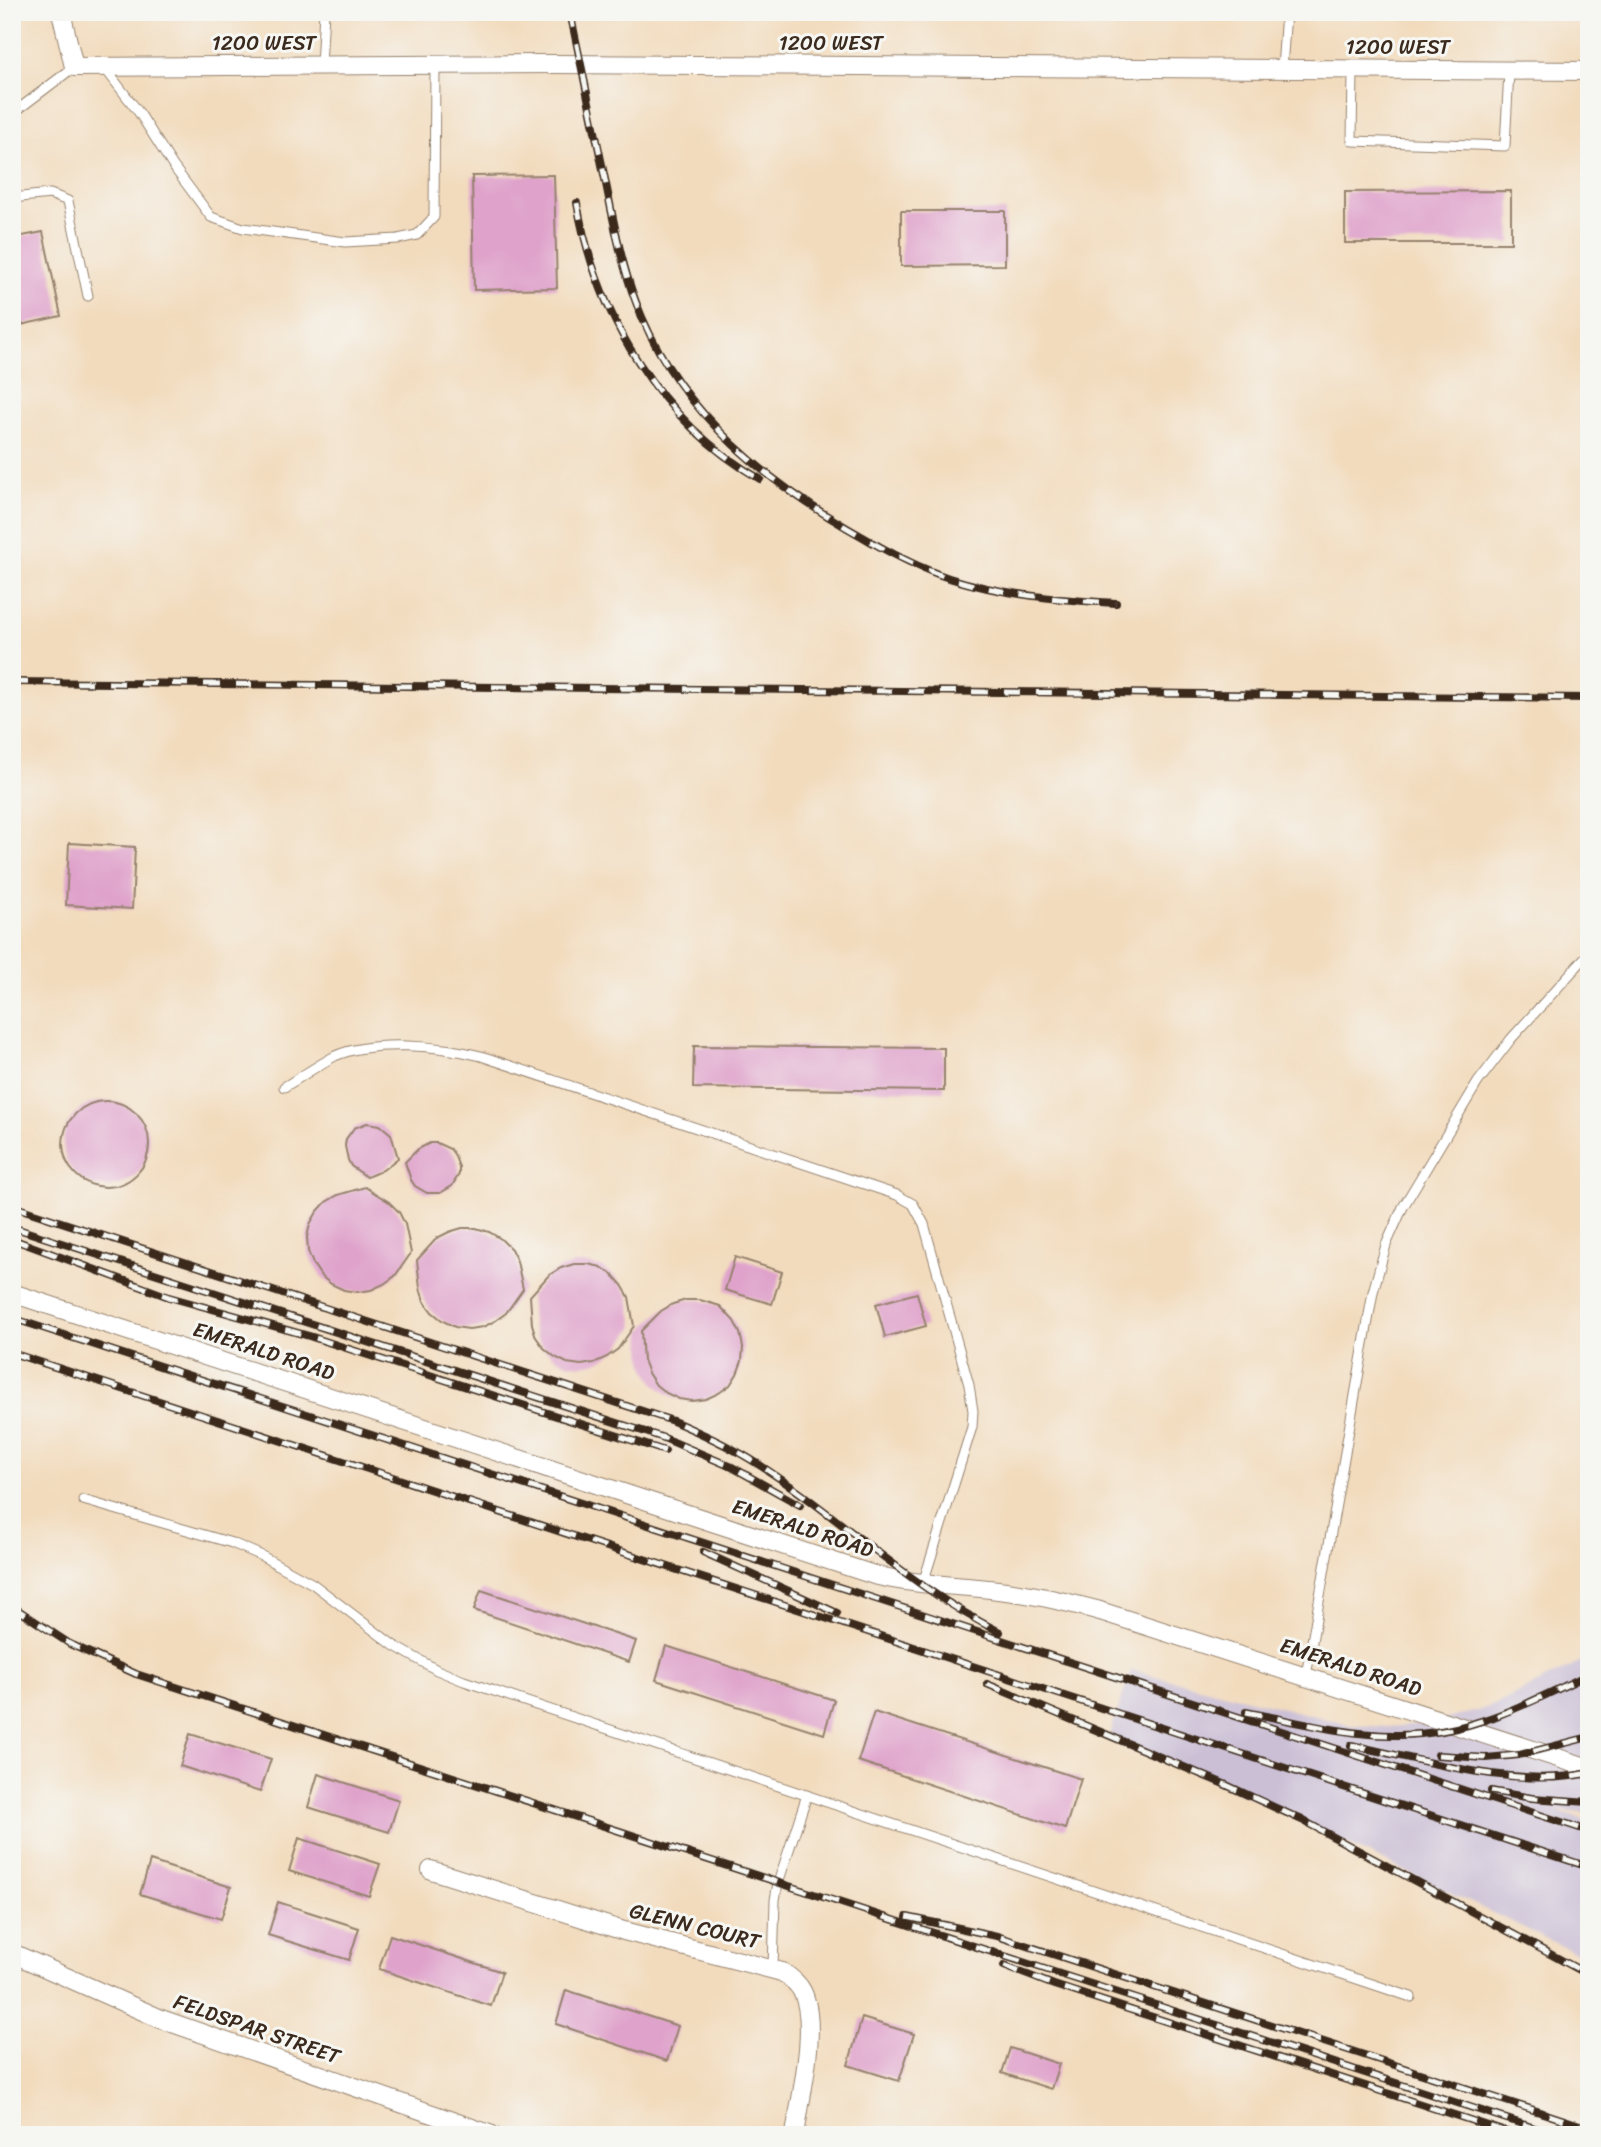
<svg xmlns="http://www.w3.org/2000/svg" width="1601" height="2147" font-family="Sriracha,sans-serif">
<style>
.industrial{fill:#cbbfd5}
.building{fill:#dfa2cb}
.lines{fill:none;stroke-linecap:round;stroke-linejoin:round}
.lane-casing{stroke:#96826e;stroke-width:11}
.street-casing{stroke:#96826e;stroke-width:20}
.lane{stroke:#fff;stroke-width:9}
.street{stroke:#fff;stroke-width:18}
.rail-casing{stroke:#3b2a1e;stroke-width:8}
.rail{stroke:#f6f6f2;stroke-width:5;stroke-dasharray:16;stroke-linecap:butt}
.labels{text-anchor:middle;stroke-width:6;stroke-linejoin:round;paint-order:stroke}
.street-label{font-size:21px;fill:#3b2a1e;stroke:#f6f6f2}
</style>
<rect width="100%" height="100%" fill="#f6f6f2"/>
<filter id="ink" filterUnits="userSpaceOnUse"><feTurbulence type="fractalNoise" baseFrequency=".0143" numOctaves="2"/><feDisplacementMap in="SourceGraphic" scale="14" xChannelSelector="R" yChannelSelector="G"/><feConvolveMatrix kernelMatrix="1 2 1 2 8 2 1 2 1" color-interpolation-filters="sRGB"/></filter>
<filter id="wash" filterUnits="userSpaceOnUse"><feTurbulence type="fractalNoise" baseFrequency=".00686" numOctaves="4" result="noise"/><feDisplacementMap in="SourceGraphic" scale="28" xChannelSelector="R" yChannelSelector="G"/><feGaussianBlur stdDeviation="1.57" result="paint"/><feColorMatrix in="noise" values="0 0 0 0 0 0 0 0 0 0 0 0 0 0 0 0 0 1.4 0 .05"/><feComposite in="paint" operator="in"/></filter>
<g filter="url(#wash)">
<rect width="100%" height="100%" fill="#f2dbbd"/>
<polygon class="industrial" points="1589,1658 1589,1814 1553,1810 1589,1822 1589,1959 1281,1812 1203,1776 1108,1741 1131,1670 1351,1725 1389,1727 1432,1723 1477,1711 1497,1704"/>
<g id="blocks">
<g class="building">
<polygon points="554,175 557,288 474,290 472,176"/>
<polygon points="1511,191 1511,243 1345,243 1345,192"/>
<polygon points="901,211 1005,211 1005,265 901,266"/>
<polygon points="43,232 61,316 12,327 12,238"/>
<polygon points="69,843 135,847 132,909 66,905"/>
<polygon points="694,1046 944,1048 944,1091 693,1088"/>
<circle cx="106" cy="1144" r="43"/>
<polygon points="367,1123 380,1125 391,1134 398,1158 383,1170 367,1177 351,1166 348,1160 345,1146 346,1139 354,1128"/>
<polygon points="430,1143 437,1143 450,1149 454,1154 459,1167 459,1174 452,1186 440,1193 427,1193 415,1186 411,1180 405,1162 418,1149"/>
<polygon points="365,1187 389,1202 399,1212 405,1224 411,1253 395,1276 384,1284 371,1290 357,1292 344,1290 331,1284 321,1276 313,1264 308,1251 307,1237 310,1224 317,1212 326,1202 338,1195"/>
<polygon points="462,1228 476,1228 489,1232 501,1239 511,1249 517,1261 523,1289 506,1313 495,1321 483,1327 469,1329 455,1327 443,1321 432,1312 424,1301 420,1288 417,1260 437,1238 449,1232"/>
<polygon points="735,1257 782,1272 772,1304 725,1290"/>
<polygon points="574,1264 588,1264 601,1267 613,1275 622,1285 629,1297 634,1326 618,1349 607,1357 594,1363 581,1365 567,1363 555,1357 544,1348 536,1337 532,1324 530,1296 549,1275 561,1268"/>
<polygon points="917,1293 926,1326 885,1337 876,1304"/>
<polygon points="686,1300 700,1300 720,1306 734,1321 740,1333 743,1347 742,1361 737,1374 730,1385 719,1393 706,1399 692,1401 679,1399 666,1393 656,1385 648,1373 643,1360 641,1331 661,1311 673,1304"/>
<polygon points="481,1590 636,1641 629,1662 474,1610"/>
<polygon points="666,1646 834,1700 824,1734 656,1680"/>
<polygon points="874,1712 1081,1779 1065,1829 858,1761"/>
<polygon points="190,1734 271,1759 260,1792 180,1766"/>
<polygon points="318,1774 399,1800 389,1832 308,1807"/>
<polygon points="299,1838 380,1864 369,1896 289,1871"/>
<polygon points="150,1861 231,1887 221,1919 140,1894"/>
<polygon points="278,1902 359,1928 349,1960 268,1935"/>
<polygon points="390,1935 502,1972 491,2006 379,1969"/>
<polygon points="566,1990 678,2026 667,2061 556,2024"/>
<polygon points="862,2018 914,2034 899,2081 848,2065"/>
<polygon points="1010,2048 1059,2064 1051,2089 1002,2073"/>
</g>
</g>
</g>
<g filter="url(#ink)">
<use href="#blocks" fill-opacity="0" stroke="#96826e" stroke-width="2"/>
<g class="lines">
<g class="lane-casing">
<g id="lane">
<polyline points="321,65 324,12"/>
<polyline points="104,67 140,114 173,166 211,217 243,228 345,242 398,239 417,235 434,217 435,65"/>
<polyline points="1282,69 1286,12"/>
<polyline points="1353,70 1352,141 1505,146 1509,71"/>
<polyline points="12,114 74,67"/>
<polyline points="12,198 50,194 68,201 88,296"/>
<path d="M284,1087C301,1077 318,1065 335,1056C373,1039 442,1046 481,1056L897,1195L913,1204L924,1224L969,1385L973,1411L972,1427L923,1583"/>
<polyline points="83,1500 232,1543 260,1555 313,1584 393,1645 437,1670 464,1681 1411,1997"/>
<polyline points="1306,1676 1373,1292 1386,1245 1403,1207 1478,1082 1511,1039 1589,953"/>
<polyline points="773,1969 775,1900 778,1883 807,1795"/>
</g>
</g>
<g class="street-casing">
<g id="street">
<polyline points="61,12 74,67 554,64 1589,71"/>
<path d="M12,1293L874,1575C915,1585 956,1585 998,1590C1033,1594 1067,1602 1100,1611L1589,1768"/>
<path d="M431,1870L624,1931L782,1972C790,1977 798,1983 802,1991C819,2024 800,2098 795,2135"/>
<polyline points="12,1953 161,2019 492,2135"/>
</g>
</g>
<use href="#lane" class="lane"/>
<use href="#street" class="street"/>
<g class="rail-casing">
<g id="rail">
<path d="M570,12C582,69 594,126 606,184C615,228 623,274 642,317C684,416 770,485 863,537C890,553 919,568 949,578C1003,595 1060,600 1116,603"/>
<path d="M577,203C597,316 659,421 760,479"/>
<polyline points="12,682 1589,698"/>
<path d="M12,1206L673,1421C699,1432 725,1444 750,1459C836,1512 908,1587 1000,1632"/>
<polyline points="12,1227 664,1438 732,1467 800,1505"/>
<polyline points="12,1239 169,1297 309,1336 665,1451"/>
<polyline points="12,1318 1589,1831"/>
<polyline points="12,1353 1589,1867"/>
<polyline points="703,1552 837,1613"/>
<polyline points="12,1606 70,1644 136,1674 1556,2135"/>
<polyline points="987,1684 1224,1784 1302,1820 1589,1975"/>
<path d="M1246,1712C1295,1721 1347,1736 1398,1735C1468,1735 1528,1704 1589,1674"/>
<path d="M1351,1745C1424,1760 1515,1789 1589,1773"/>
<polyline points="1438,1755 1486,1758 1519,1755 1589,1737"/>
<polyline points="1491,1791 1532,1798 1589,1802"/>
<polyline points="907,1917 997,1936 1589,2128"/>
<polyline points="1004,1966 1054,1985 1516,2135"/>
</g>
</g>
<use href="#rail" class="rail"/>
</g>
</g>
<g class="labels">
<g class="street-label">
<text x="264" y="50">1200 WEST</text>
<text x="831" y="50">1200 WEST</text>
<text x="1398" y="54">1200 WEST</text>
<text transform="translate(264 1351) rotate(18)" y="7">EMERALD ROAD</text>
<text transform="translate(803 1528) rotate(18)" y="7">EMERALD ROAD</text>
<text transform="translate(1351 1667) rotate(18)" y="7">EMERALD ROAD</text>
<text transform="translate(695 1926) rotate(14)" y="7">GLENN COURT</text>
<text transform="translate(257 2029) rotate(19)" y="7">FELDSPAR STREET</text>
</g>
</g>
<rect width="1601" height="2147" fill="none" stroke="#f6f6f2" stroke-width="42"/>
</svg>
